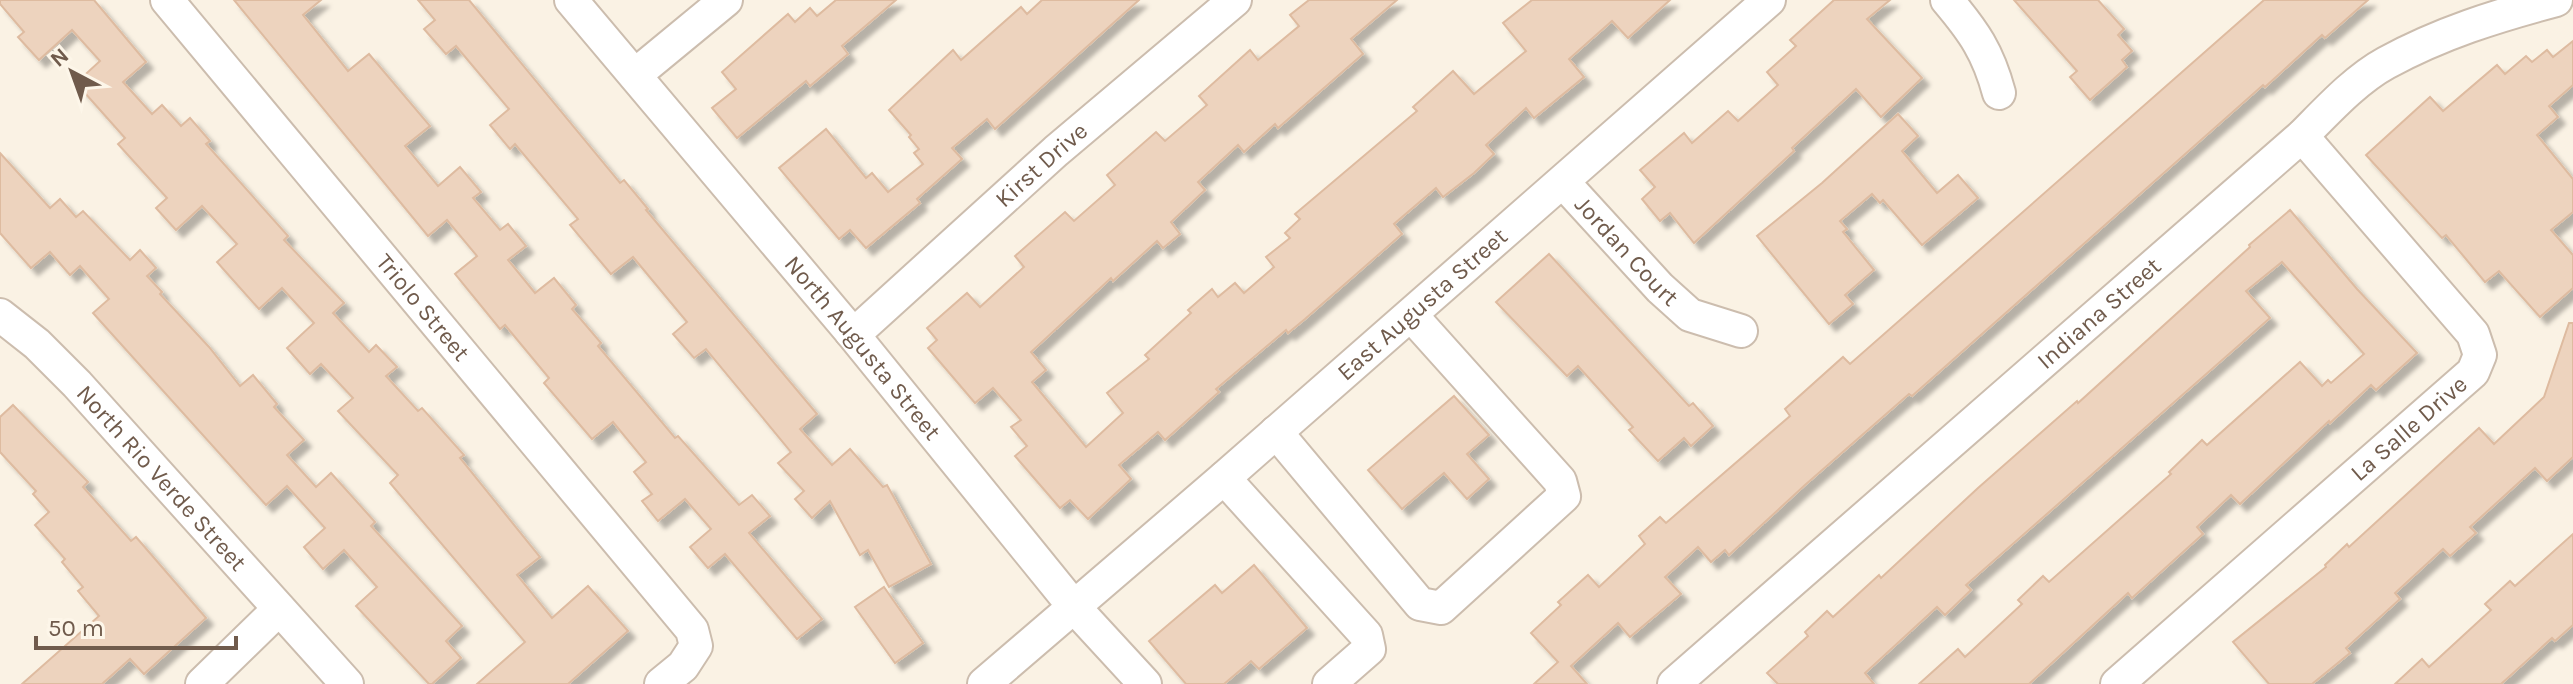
<svg xmlns="http://www.w3.org/2000/svg" width="2573" height="684" font-family="Karla,sans-serif">
<style>
.building{fill:#edd3be;stroke:#debba0;stroke-width:2;filter:url(#shadow)}
.lines{fill:none;stroke-linecap:round;stroke-linejoin:round}
.minor-casing{stroke:#ccbdae;stroke-width:36}
.minor{stroke:#fff;stroke-width:32}
.labels{text-anchor:middle;stroke-width:8;stroke-linejoin:round;paint-order:stroke}
.street-label{font-size:24px;fill:#705b4c;stroke:#fdf6e9}
</style>
<defs>
<filter id="shadow"><feDropShadow dx="7" dy="7" stdDeviation="2" flood-color="#0004"/></filter>
</defs>
<rect width="100%" height="100%" fill="#faf2e4"/>
<g class="building">
<polygon points="0,0 94,0 146,62 123,82 152,114 162,105 181,126 190,118 210,141 206,144 288,236 284,240 344,303 333,313 369,352 376,345 397,367 386,376 418,411 422,408 464,455 460,458 540,557 517,575 552,618 588,586 628,631 568,684 477,684 525,642 390,483 398,475 338,411 353,398 321,364 310,374 287,348 314,323 282,288 259,309 217,262 237,244 202,206 176,230 156,208 167,198 118,144 125,138 76,83 100,61 72,30 39,60 18,37 24,32 0,4"/>
<polygon points="234,0 321,0 303,15 348,71 369,54 430,126 405,146 438,186 460,167 481,192 473,198 500,230 508,224 526,246 508,260 535,293 554,278 576,305 572,309 601,343 598,346 675,438 678,436 739,505 752,495 770,516 749,533 822,619 797,639 725,554 708,568 690,547 711,529 685,499 658,521 642,501 652,494 634,472 646,462 613,422 592,439 544,383 549,378 505,325 500,329 455,274 477,256 447,220 428,236"/>
<polygon points="418,0 469,0 620,183 624,180 648,209 646,210 817,414 800,429 832,465 850,449 883,487 887,485 931,564 889,587 868,550 860,555 830,501 812,518 795,499 804,491 778,463 791,452 706,349 694,358 673,334 687,322 633,257 611,274 570,225 578,219 515,144 510,149 490,125 509,109 456,46 446,54 424,29 435,20"/>
<polygon points="836,0 896,0 842,46 848,54 810,86 806,81 737,138 712,108 736,89 722,72 788,14 795,22 810,8 817,16"/>
<polygon points="1042,0 1139,0 995,129 987,119 952,148 962,159 917,199 920,203 866,248 850,230 839,239 779,168 826,129 866,178 872,173 888,192 923,164 914,153 919,149 909,137 911,135 889,110 953,50 961,60 1021,7 1027,14"/>
<polygon points="1309,0 1397,0 1351,39 1363,54 1278,128 1275,124 1244,152 1238,145 1198,182 1205,190 1171,222 1180,234 1163,248 1157,241 1113,281 1111,278 1031,352 1046,370 1032,382 1086,447 1123,413 1107,393 1149,359 1145,355 1191,313 1188,310 1212,289 1218,297 1235,283 1244,293 1274,267 1266,257 1290,238 1285,233 1300,219 1295,214 1417,111 1413,107 1453,71 1474,94 1526,51 1503,23 1532,0 1670,0 1628,38 1612,21 1569,59 1584,77 1534,118 1526,108 1486,145 1494,154 1474,173 1443,197 1436,188 1394,224 1402,234 1305,319 1288,333 1286,330 1216,389 1219,392 1165,440 1158,432 1119,465 1131,479 1088,519 1070,500 1060,508 1015,456 1027,446 1011,427 1021,420 993,388 975,403 928,348 937,340 927,328 967,293 980,307 1024,267 1015,256 1065,212 1074,221 1115,185 1107,175 1156,132 1165,141 1207,105 1199,96 1250,50 1258,60 1299,26 1290,15"/>
<polygon points="1834,0 1890,0 1867,19 1922,78 1881,117 1856,89 1792,148 1794,151 1694,243 1670,213 1660,221 1642,199 1655,187 1640,170 1684,133 1692,143 1728,111 1738,121 1778,85 1767,72 1796,46 1790,40"/>
<polygon points="2014,0 2098,0 2124,29 2118,35 2132,51 2122,60 2127,67 2090,100 2070,77 2077,71"/>
<polygon points="2264,0 2368,0 2325,38 2322,35 2265,87 2263,85 1912,396 1909,394 1805,485 1729,555 1725,550 1711,562 1698,547 1665,577 1681,594 1630,637 1618,623 1571,666 1587,684 1534,684 1558,662 1531,633 1561,605 1558,602 1588,575 1599,587 1645,544 1639,536 1660,517 1666,523 1790,416 1785,409 1843,357 1850,364"/>
<polygon points="2573,41 2573,85 2549,106 2558,117 2537,135 2573,179 2573,212 2551,230 2573,255 2573,288 2540,317 2499,271 2485,282 2446,235 2442,238 2366,155 2430,97 2443,111 2497,65 2505,74 2526,56 2532,62 2547,50 2553,57"/>
<polygon points="1898,114 1918,136 1902,151 1937,193 1958,175 1978,198 1922,245 1883,200 1880,203 1872,194 1840,221 1847,229 1843,232 1874,270 1845,295 1853,304 1829,324 1757,236 1822,183"/>
<polygon points="0,153 50,208 60,199 76,217 83,211 130,260 140,250 156,268 147,276 162,292 160,294 209,347 240,386 253,375 277,404 274,407 304,440 287,455 316,487 331,473 375,522 371,526 462,626 446,641 461,658 432,684 429,684 356,606 377,587 344,550 323,569 304,547 325,528 287,486 266,505 93,313 109,299 80,266 70,275 50,252 31,268 0,233"/>
<polygon points="2290,210 2357,289 2417,353 2376,390 2371,385 2330,423 2329,421 2240,504 2231,495 2197,527 2203,534 2132,598 2128,593 2029,684 1919,684 1958,649 1965,657 2022,604 2018,600 2043,576 2049,582 2171,474 2169,472 2202,440 2207,445 2300,362 2322,386 2328,380 2331,383 2364,354 2282,262 2246,291 2270,318 1966,585 1971,590 1945,615 1937,607 1865,673 1874,684 1778,684 1767,673 1808,636 1805,632 1827,611 1833,617 1879,575 1881,578 1978,488 2077,401 2078,403 2250,247 2249,245"/>
<polygon points="1549,254 1689,406 1693,403 1713,426 1691,446 1684,438 1658,461 1629,430 1633,427 1578,366 1567,376 1496,302"/>
<polygon points="2569,323 2573,323 2573,457 2547,481 2535,468 2470,527 2476,533 2450,556 2443,549 2395,593 2400,599 2346,648 2350,653 2312,684 2269,684 2233,642 2326,567 2325,565 2347,544 2349,547 2479,428 2494,444 2544,397"/>
<polygon points="1454,396 1489,435 1467,454 1489,479 1467,499 1444,473 1402,509 1368,470"/>
<polygon points="13,405 88,482 83,487 131,541 136,537 206,618 144,674 130,659 102,684 22,684 99,616 78,591 83,587 62,562 65,559 35,525 49,512 33,494 36,491 0,452 0,417"/>
<polygon points="2573,534 2573,625 2555,641 2552,638 2501,684 2395,684 2422,659 2429,667 2491,610 2485,604 2510,581 2515,586"/>
<polygon points="1254,565 1307,628 1259,669 1251,661 1224,684 1186,684 1149,641 1215,585 1222,593"/>
<polygon points="884,587 923,643 895,663 855,607"/>
</g>
<g class="lines">
<g class="minor-casing">
<g id="minor">
<path id="s1" d="M167,0L692,630L696,646L683,666L661,684"/>
<path id="s2" d="M571,0L851,332L1075,608L1145,684"/>
<path d="M1947,0C1974,32 1988,52 1999,93"/>
<polyline points="635,75 726,0"/>
<path id="s3" d="M1563,182L1660,288L1690,315L1741,331"/>
<path id="s4" d="M0,315L37,344L77,384L347,684"/>
<path id="s5" d="M851,332L861,328L1056,151L1235,0"/>
<polyline points="1276,432 1420,604 1441,608 1564,496 1560,481 1411,315"/>
<polyline points="1224,478 1366,635 1369,649 1329,684"/>
<polyline points="202,684 279,609"/>
<path id="s6" d="M984,684L1224,478L1769,0"/>
<path id="s7" d="M1674,684L2302,136C2327,111 2355,80 2386,63C2441,33 2496,16 2556,0"/>
<path id="s8" d="M2117,684L2473,372L2480,355L2473,334L2302,136"/>
</g>
</g>
<use href="#minor" class="minor"/>
</g>
<g class="labels">
<g class="street-label">
<text dy="8" stroke="none"><textPath href="#s5" startOffset="254">Kirst Drive</textPath></text>
<text dy="8" stroke="none"><textPath href="#s3" startOffset="94">Jordan Court</textPath></text>
<text dy="8" stroke="none"><textPath href="#s6" startOffset="580">East Augusta Street</textPath></text>
<text dy="8" stroke="none"><textPath href="#s1" startOffset="400">Triolo Street</textPath></text>
<text dy="8" stroke="none"><textPath href="#s7" startOffset="564">Indiana Street</textPath></text>
<text dy="8" stroke="none"><textPath href="#s2" startOffset="454">North Augusta Street</textPath></text>
<text dy="8" stroke="none"><textPath href="#s8" startOffset="388">La Salle Drive</textPath></text>
<text dy="8" stroke="none"><textPath href="#s4" startOffset="230">North Rio Verde Street</textPath></text>
</g>
</g>
<g transform="translate(72 72) rotate(319)" stroke="#fdf6e9" stroke-width="6" paint-order="stroke">
<path d="M0-6L14 30L0 20L-14 30Z" fill="#705b4c"/>
<text y="-12" font-size="22" font-weight="bold" text-anchor="middle" fill="#705b4c">N</text>
</g>
<path d="M36 636v12h200v-12" fill="none" stroke="#705b4c" stroke-width="4"/>
<text x="48" y="636" font-size="24" fill="#705b4c" stroke="#fdf6e9" stroke-width="6" paint-order="stroke">50 m</text>
</svg>
